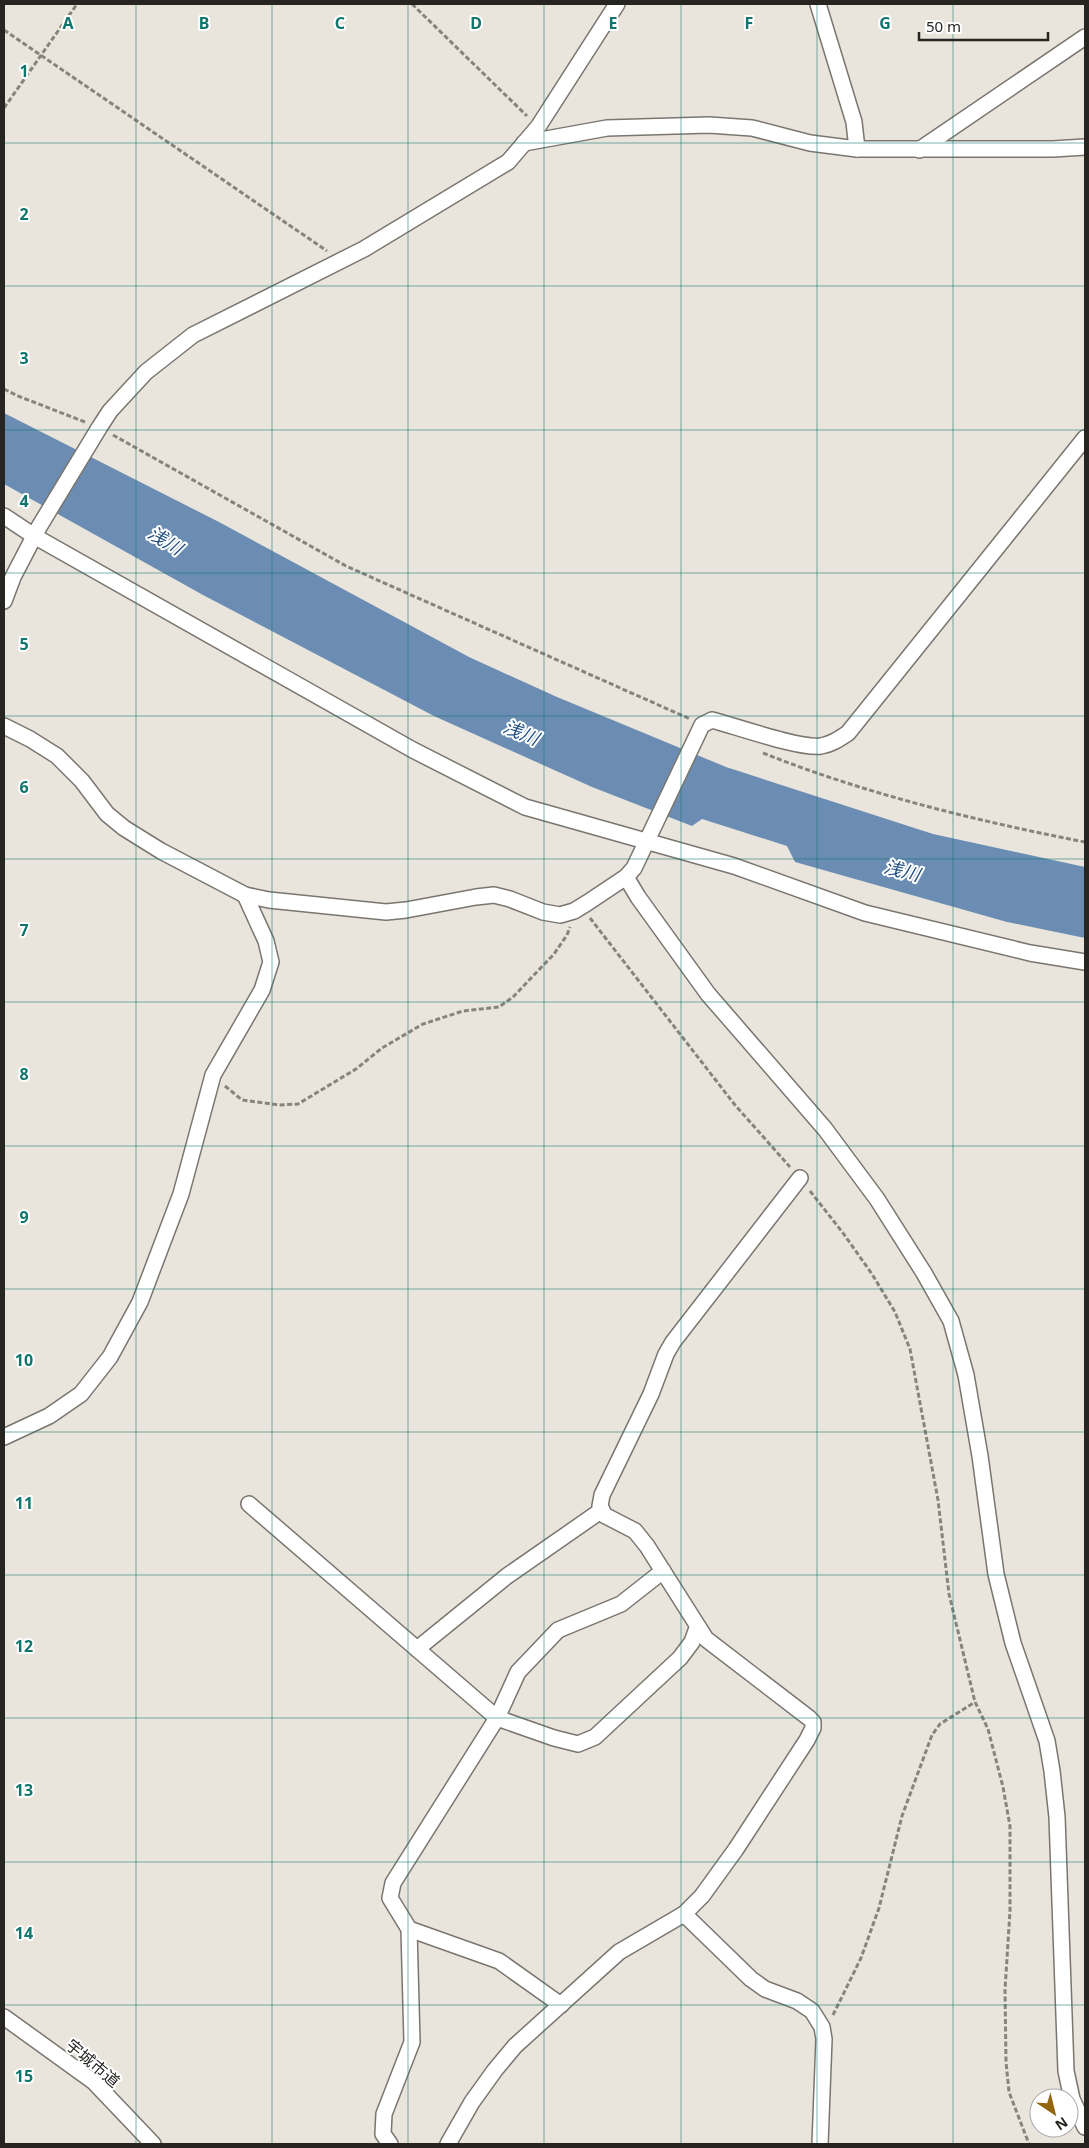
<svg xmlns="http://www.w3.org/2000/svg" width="1089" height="2148" font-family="'Noto Sans','Noto Sans JP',sans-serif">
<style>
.water{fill:#6c8db3}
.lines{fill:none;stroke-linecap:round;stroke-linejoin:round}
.street-casing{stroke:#7a766f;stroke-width:18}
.path{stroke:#87847e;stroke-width:3;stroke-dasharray:5 2.5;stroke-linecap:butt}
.street{stroke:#fff;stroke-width:15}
.grid{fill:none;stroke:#0f766e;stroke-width:1;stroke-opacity:0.55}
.labels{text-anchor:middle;stroke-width:4;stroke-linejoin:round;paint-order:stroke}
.street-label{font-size:16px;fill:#262522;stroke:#fff}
.water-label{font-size:18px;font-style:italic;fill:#215083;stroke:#fff}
.grid-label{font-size:16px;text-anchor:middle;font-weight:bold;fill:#0f766e;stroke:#fff;stroke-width:4;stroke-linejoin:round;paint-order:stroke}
</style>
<rect width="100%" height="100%" fill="#e9e5dc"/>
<polygon class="water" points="4,413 219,522 469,657 557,697 726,767 933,834 1085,867 1085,938 1007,922 795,862 787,846 702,819 692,826 592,787 434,716 203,595 4,484"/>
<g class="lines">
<g class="street-casing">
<g id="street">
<polyline points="818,4 854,122 857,149"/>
<polyline points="524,143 607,128 709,125 752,128 810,143 857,149 1053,149 1085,147"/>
<polyline points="919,150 1085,37"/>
<polyline points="4,516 34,536 413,750 525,807 734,866 865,913 1030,953 1085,962"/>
<polyline points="4,601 13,577 39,527 99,428 110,411 146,372 193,335 364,249 508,162 538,127 617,4"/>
<path d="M4,726L30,739L57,756L82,781L107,814L124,828L161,851L245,895L269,900L386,912L406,910L476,897L494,895L510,899L543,912L560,915L574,911L587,903L626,877L634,868L702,725L712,720C735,726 800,749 821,746C832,744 839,739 848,733L1085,438"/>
<polyline points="626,877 638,897 708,994 825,1129 877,1199 924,1273 951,1321 966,1375 980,1456 996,1574 1013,1643 1047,1741 1052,1771 1057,1817 1066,2071 1072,2099 1085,2127"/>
<polyline points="4,1437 49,1416 81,1394 110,1357 140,1302 181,1194 213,1075 262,990 271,962 266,941 245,895"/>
<polyline points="249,1504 497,1718 554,1738 578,1744 595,1737 680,1658 692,1642 697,1628"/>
<polyline points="417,1649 507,1576 602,1510"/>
<polyline points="684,1914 751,1979 765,1989 797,2001 812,2011 822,2027 824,2039 820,2144"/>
<polyline points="409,1929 499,1961 561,2005"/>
<polyline points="4,2017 94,2082 153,2144"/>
<polyline points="390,2144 383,2134 384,2114 412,2042 409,1929 390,1898 393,1883 497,1718 518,1672 558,1630 621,1604 663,1571"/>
<polyline points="448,2144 472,2102 495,2070 515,2046 619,1952 684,1914 702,1896 736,1849 807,1740 813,1728 813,1722 809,1718 706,1639 647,1546 635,1531 604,1515 600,1506 602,1495 651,1394 666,1354 673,1342 800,1178"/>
</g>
</g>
<g class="path">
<polyline points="412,4 527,116"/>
<polyline points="4,30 327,251"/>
<polyline points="4,108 77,4"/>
<polyline points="4,389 18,396 85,422"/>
<polyline points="113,435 346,566 690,719"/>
<path d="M763,753C866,794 977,821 1085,842"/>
<polyline points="590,918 735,1105 790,1167"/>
<polyline points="225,1086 242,1100 279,1105 298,1104 356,1069 382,1048 423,1024 463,1011 499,1007 513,997 554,954 567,935 570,927"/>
<polyline points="810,1191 843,1233 872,1274 895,1312 910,1349 938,1500 949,1594 975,1702 988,1729 1003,1787 1010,1826 1010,1911 1005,1990 1006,2062 1009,2092 1029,2144"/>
<polyline points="833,2015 861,1958 879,1908 902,1816 932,1735 940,1724 975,1702"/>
</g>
<use href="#street" class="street"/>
</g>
<path class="grid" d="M136,4V2144M272,4V2144M408,4V2144M544,4V2144M681,4V2144M817,4V2144M953,4V2144M4,143H1085M4,286H1085M4,430H1085M4,573H1085M4,716H1085M4,859H1085M4,1002H1085M4,1146H1085M4,1289H1085M4,1432H1085M4,1575H1085M4,1718H1085M4,1862H1085M4,2005H1085"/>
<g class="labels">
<g class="street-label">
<text transform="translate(93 2063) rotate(40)" y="6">宇城市道</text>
</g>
<g class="water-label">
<text transform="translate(165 541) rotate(31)" y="6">浅川</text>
<text transform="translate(521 733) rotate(23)" y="6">浅川</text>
<text transform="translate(902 871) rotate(15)" y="6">浅川</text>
</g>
</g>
<g class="grid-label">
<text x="68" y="29">A</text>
<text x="204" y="29">B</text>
<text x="340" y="29">C</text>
<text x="476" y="29">D</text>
<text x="613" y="29">E</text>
<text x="749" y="29">F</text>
<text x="885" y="29">G</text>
<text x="24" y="77">1</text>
<text x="24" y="220">2</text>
<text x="24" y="364">3</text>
<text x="24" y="507">4</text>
<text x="24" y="650">5</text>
<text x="24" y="793">6</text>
<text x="24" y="936">7</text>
<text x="24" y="1080">8</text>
<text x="24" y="1223">9</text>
<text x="24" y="1366">10</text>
<text x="24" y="1509">11</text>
<text x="24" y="1652">12</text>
<text x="24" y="1796">13</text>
<text x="24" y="1939">14</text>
<text x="24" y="2082">15</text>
</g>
<rect width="1089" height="2148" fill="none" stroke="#262522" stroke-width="10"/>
<g transform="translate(1054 2113) rotate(145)"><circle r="24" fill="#ffffff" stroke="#a8a8a7"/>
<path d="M0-4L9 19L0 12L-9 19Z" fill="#926610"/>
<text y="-8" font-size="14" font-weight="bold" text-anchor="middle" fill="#262522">N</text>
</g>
<path d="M919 32v8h129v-8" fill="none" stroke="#262522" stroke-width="2.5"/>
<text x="926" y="32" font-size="15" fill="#262522" stroke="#ffffff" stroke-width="4" paint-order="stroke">50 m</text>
</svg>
